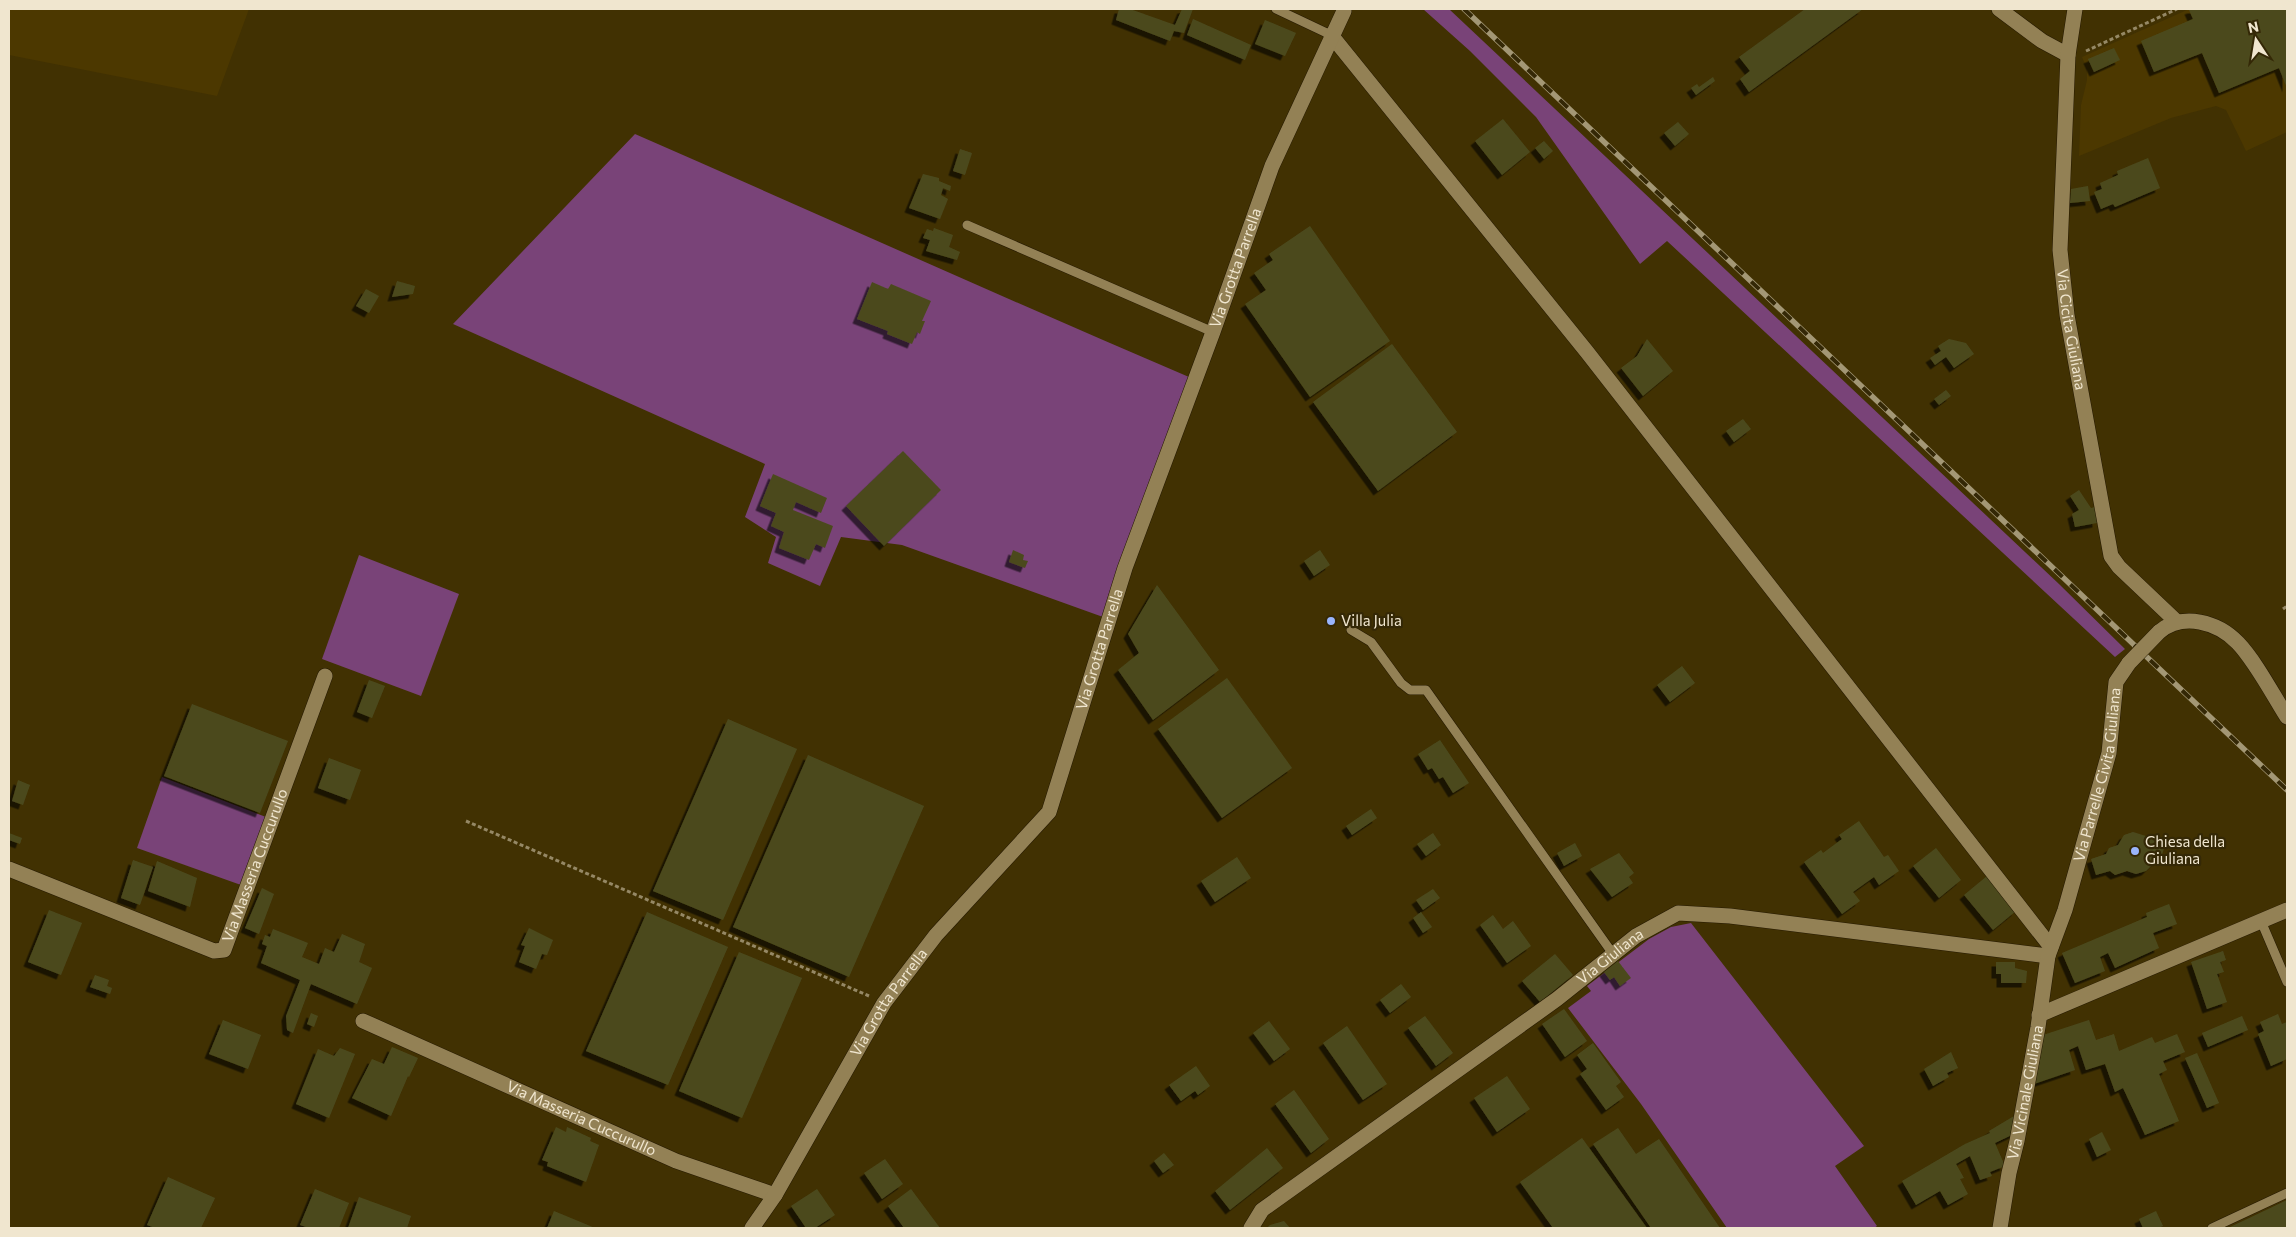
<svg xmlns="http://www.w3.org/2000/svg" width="2296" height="1237" font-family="Commissioner,sans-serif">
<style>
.built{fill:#4c3800}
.green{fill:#794378}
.building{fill:#4b4a1e;filter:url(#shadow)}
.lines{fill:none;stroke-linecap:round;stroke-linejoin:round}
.service-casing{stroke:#251900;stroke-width:10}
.minor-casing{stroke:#251900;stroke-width:16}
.path{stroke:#958865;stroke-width:3;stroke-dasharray:4 2.5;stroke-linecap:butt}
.service{stroke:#938155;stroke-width:9}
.minor{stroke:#938155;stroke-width:15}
.rail-casing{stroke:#a39775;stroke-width:5.5}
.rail{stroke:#342806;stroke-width:4;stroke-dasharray:11;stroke-linecap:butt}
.minor-bridge-casing{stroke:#251900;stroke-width:16;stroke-linecap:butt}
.minor-bridge{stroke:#938155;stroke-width:15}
.poi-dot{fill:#9ab5fd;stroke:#342806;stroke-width:2}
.labels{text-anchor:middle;stroke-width:4.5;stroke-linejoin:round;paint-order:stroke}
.street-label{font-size:15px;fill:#f0e6cf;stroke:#342806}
.poi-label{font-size:15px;fill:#f0e6cf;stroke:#342806;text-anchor:start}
</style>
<defs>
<filter id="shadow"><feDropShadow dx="-4.5" dy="4.5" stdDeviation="0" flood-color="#0009"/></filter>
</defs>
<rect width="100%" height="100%" fill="#413102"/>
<g class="built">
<polygon points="9,9 249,9 217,96 9,55"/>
<polygon points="2189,9 2287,9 2287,132 2246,151 2226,110 2216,106 2171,118 2079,156 2081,105 2087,80 2087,69 2082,57"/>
</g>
<g class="green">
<polygon points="1423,9 1449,9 2059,584 2125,649 2115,657 1667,241 1640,264 1536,117 1470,51"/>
<path d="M635,134C820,215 1004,298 1189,377L1103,617L902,545L841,537L820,586L768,563L776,537L745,517L765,464L453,324Z"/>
<polygon points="359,555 459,594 421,696 322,659"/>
<polygon points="162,777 266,817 241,885 137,848"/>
<polygon points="1691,923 1864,1146 1835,1166 1877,1226 1874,1228 1727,1228 1641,1104 1568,1008 1591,991 1587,986 1649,939 1671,927"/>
</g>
<g class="building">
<polygon points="1119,9 1130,9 1175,25 1182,9 1193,9 1184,33 1174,31 1170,41 1116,20"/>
<polygon points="1805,9 1863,9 1749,92 1740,79 1750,71 1739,57"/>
<polygon points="2192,9 2287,9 2287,88 2279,68 2219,93 2202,53 2154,72 2141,41 2193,19 2189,10"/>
<polygon points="1193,19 1251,45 1245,60 1187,35"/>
<polygon points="1265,20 1296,33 1285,56 1255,44"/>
<polygon points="2114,48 2120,60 2094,72 2088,59"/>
<polygon points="1713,77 1715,81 1696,95 1691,88 1697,84 1699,87"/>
<polygon points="1503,119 1530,152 1502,175 1475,141"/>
<polygon points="1678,122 1689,134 1675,146 1664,133"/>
<polygon points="1544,141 1553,151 1544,159 1535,148"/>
<polygon points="960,149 972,153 965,175 953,171"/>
<polygon points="2148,158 2160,188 2115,207 2113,204 2101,209 2094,192 2102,189 2100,183 2118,175 2117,171"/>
<polygon points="923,174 939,178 939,181 951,186 950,191 943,188 941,195 948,199 940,219 909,208"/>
<polygon points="2088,186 2090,201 2070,203 2071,189"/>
<polygon points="1310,226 1390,341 1310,397 1245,304 1266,290 1254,273 1273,260 1269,254"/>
<polygon points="934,228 953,235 949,247 960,252 957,260 926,251 930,240 923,238 927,229 933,231"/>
<polygon points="397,281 415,286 413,294 392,297"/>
<polygon points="872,282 888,289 891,284 931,301 922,321 925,321 920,334 917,332 912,344 887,334 888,331 857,319"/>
<polygon points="366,289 379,296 369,313 356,306"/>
<polygon points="1647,339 1673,371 1643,396 1621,368 1637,356"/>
<polygon points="1949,339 1966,343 1974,354 1954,368 1946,357 1935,365 1930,358 1941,351 1938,346"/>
<polygon points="1392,344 1457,432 1378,491 1313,402"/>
<polygon points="1946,390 1951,396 1939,405 1934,399"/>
<polygon points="1743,419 1751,429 1734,442 1726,431"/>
<polygon points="903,451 941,490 884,546 846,506"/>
<polygon points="773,474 827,498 821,513 796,502 793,510 833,526 825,548 816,544 809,560 779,548 784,532 771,526 776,513 760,506"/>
<polygon points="2079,490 2091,508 2095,507 2097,523 2075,527 2072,514 2079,510 2070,496"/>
<polygon points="1013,550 1024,555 1023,560 1028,561 1025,568 1009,562"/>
<polygon points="1320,550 1330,565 1314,576 1304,561"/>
<polygon points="1157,585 1219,670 1153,720 1118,670 1139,653 1128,634"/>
<polygon points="1682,666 1695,683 1670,702 1657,685"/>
<polygon points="1227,678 1292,768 1222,818 1158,729"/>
<polygon points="369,680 385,686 372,718 357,712"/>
<polygon points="192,704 288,741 260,813 164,776"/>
<polygon points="728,719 797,749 723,920 653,891"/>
<polygon points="1440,740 1469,783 1453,793 1443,777 1439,779 1432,768 1428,770 1418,754"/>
<polygon points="808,755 924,806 849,977 733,927"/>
<polygon points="329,758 361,770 350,800 318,788"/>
<polygon points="18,780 30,785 23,805 12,801"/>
<polygon points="1371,809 1377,818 1352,835 1346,826"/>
<polygon points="1859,821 1884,857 1888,855 1899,871 1879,885 1874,877 1853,892 1860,901 1842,914 1804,862 1821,850 1823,853 1842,839 1839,835"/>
<polygon points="2133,832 2162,841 2164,848 2162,855 2146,871 2136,874 2127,871 2115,875 2110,871 2096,875 2091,859 2106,854 2109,848 2118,845 2124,835"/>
<polygon points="9,833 22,838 20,844 9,840"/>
<polygon points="1433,833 1441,845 1426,856 1417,844"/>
<polygon points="1575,843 1582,856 1564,866 1557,853"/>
<polygon points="1936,848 1961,880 1939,898 1913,866"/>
<polygon points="1619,853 1634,873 1629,877 1633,883 1612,897 1590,869"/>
<polygon points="1237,857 1251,878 1215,902 1201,881"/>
<polygon points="133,860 153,867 140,905 121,898"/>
<polygon points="157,861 197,878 190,907 148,891"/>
<polygon points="1987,876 2016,911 1993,930 1964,895"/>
<polygon points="262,888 274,894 259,934 245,928"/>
<polygon points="1433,889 1440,898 1423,910 1416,900"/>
<polygon points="2169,904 2177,924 2153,933 2159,948 2115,968 2108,953 2100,957 2105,971 2075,983 2062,953 2147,917 2146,913"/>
<polygon points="49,910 82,923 61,975 28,962"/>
<polygon points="647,912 728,947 668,1085 586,1051"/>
<polygon points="1421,912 1432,927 1423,933 1413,918"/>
<polygon points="1493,915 1503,929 1513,921 1531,946 1507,963 1480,925"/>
<polygon points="529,928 553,940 547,955 542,954 536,969 519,962 525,946 521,945"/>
<polygon points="273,929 308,943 302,957 319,964 325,948 334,952 342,934 365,944 359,962 372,968 357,1004 311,984 293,1033 287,1030 286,1016 300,980 261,963 267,946 262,944 265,935 270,937"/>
<polygon points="2223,951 2226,960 2220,962 2224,972 2217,974 2227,1002 2207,1009 2191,962"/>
<polygon points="739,952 802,978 742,1118 679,1091"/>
<polygon points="1555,954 1573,975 1540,1002 1522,981"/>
<polygon points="1618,961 1631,978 1620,986 1614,977 1610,980 1604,972"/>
<polygon points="1996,962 2015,962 2015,968 2027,971 2026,983 2001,983 2001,974 1996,974"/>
<polygon points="95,975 109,980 107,986 112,988 110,994 90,987"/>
<polygon points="1401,984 1411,997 1390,1013 1380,1000"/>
<polygon points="1564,1009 1587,1041 1565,1057 1542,1024"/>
<polygon points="311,1013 318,1016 314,1027 307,1024"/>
<polygon points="2278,1014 2282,1024 2287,1022 2287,1059 2271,1066 2258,1034 2264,1031 2260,1022"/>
<polygon points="1425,1016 1453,1053 1436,1066 1408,1028"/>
<polygon points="2242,1016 2248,1030 2208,1047 2202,1033"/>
<polygon points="223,1020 261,1035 248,1069 209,1054"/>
<polygon points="2089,1020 2096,1040 2114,1034 2119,1051 2152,1037 2155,1043 2177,1034 2185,1052 2163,1061 2167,1070 2159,1074 2179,1121 2145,1135 2123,1088 2115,1092 2105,1064 2086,1070 2078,1046 2069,1050 2075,1070 2034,1084 2043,1035"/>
<polygon points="1269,1021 1290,1049 1274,1061 1253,1033"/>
<polygon points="1347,1026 1387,1084 1363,1100 1323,1043"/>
<polygon points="1593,1043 1621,1082 1616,1086 1624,1097 1606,1110 1580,1074 1587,1069 1577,1055"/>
<polygon points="392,1047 418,1058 409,1077 408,1076 391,1116 352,1098 372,1059 384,1064"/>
<polygon points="340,1048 355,1054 329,1118 296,1104 318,1049 334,1056"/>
<polygon points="1951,1052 1958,1068 1947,1073 1949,1077 1933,1086 1924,1069"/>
<polygon points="2197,1053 2219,1103 2207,1108 2185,1058"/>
<polygon points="1196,1066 1210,1086 1198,1095 1195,1091 1181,1101 1169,1085"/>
<polygon points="1507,1076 1530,1109 1497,1132 1474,1098"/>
<polygon points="1294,1090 1329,1139 1311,1153 1275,1104"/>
<polygon points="2019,1113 2016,1133 1995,1143 2005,1166 1990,1172 1992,1176 1980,1180 1970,1156 1956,1164 1964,1178 1960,1179 1968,1194 1948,1205 1940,1191 1916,1205 1902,1181 1965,1144 1990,1133 1989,1131"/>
<polygon points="556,1127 566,1132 567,1127 591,1138 590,1141 599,1145 586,1182 547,1166 548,1162 542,1160"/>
<polygon points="1618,1128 1636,1154 1659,1139 1720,1228 1651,1228 1593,1144"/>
<polygon points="2102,1132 2111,1150 2097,1157 2089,1139"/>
<polygon points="1582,1138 1647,1228 1553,1228 1520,1182"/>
<polygon points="1267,1148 1283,1168 1230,1210 1215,1191"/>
<polygon points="1164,1153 1174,1165 1163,1173 1154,1161"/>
<polygon points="885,1159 903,1184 882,1199 864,1173"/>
<polygon points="168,1177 215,1198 201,1228 155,1228 147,1225"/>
<polygon points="315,1189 349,1203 339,1228 309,1228 300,1225"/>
<polygon points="817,1189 835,1215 815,1228 806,1228 791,1206"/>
<polygon points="911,1189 940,1228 904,1228 888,1206"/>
<polygon points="359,1197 411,1216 407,1228 348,1228"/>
<polygon points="2287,1200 2287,1228 2228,1228 2245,1220"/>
<polygon points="554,1211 595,1228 547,1228"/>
<polygon points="2156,1211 2163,1226 2158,1228 2143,1228 2139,1219"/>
<polygon points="1284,1221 1290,1228 1267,1228 1270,1225"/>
</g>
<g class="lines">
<g class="service-casing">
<g id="service">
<polyline points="1276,9 1331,35"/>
<polyline points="967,225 1213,332"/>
<polyline points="1351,630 1371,642 1401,683 1410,690 1426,690 1613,954"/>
<polyline points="2261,921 2287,982"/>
<polyline points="2212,1228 2287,1193"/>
</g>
</g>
<g class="minor-casing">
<g id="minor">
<polyline points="1999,9 2042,41 2068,55"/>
<path id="s1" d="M2075,9L2068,55L2060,250L2067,315L2111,556L2119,567L2177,622"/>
<polyline points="1331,35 1587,352 2051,947"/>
<path d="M2159,632C2183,612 2218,622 2238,643C2256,662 2273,695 2287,717"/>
<path id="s2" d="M9,869L214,951L224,950L325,676"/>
<polyline points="2039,1015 2287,910"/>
<path id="s3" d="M363,1021L676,1161L775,1195"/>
<path id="s4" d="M752,1228L775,1195L884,1003L936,935L1049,812L1125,568L1213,332L1272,166L1344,11"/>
<path id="s5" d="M1251,1228L1262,1210L1557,999L1636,936L1678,913L1730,916L2048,956"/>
<path id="s6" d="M2000,1228L2009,1173L2017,1141L2038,1027L2048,956L2065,910L2109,753L2116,682L2129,663"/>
</g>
</g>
<g class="path">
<polyline points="2086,51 2177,9"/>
<polyline points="2283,609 2287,606"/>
<polyline points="466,821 869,996"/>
</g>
<use href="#service" class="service"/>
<use href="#minor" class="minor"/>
<g class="rail-casing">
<polyline id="rail" points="1464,9 2287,790"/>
</g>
<use href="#rail" class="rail"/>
<g class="minor-bridge-casing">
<polyline id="minor-bridge" points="2129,663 2159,632"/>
</g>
<use href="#minor-bridge" class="minor-bridge"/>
</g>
<g class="poi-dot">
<circle cx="1331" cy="621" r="5"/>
<circle cx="2135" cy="851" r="5"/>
</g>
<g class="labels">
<g class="street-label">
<text dy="5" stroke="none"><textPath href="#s4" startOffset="1089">Via Grotta Parrella</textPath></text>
<text dy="5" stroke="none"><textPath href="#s1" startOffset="322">Via Cicita Giuliana</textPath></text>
<text dy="5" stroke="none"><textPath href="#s4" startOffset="684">Via Grotta Parrella</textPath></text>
<text dy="5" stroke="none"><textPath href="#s6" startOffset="465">Via Parrelle Civita Giuliana</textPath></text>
<text dy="5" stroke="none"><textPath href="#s2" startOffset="321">Via Masseria Cuccurullo</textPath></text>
<text dy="5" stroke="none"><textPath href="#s5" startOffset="452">Via Giuliana</textPath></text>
<text dy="5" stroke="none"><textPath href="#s4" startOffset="264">Via Grotta Parrella</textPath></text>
<text dy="5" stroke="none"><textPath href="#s6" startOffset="138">Via Vicinale Giuliana</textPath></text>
<text dy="5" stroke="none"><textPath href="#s3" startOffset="239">Via Masseria Cuccurullo</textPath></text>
</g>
<g class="poi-label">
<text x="1341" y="626">Villa Julia</text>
<text x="2145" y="847">Chiesa della<tspan x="2145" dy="17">Giuliana</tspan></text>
</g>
</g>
<rect width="2296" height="1237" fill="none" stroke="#f0e6cf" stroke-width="20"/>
<g transform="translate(2256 40) rotate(348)" stroke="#342806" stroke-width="4" paint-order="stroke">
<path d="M0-4L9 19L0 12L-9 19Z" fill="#f0e6cf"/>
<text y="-8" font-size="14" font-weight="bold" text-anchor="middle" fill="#f0e6cf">N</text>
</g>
</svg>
